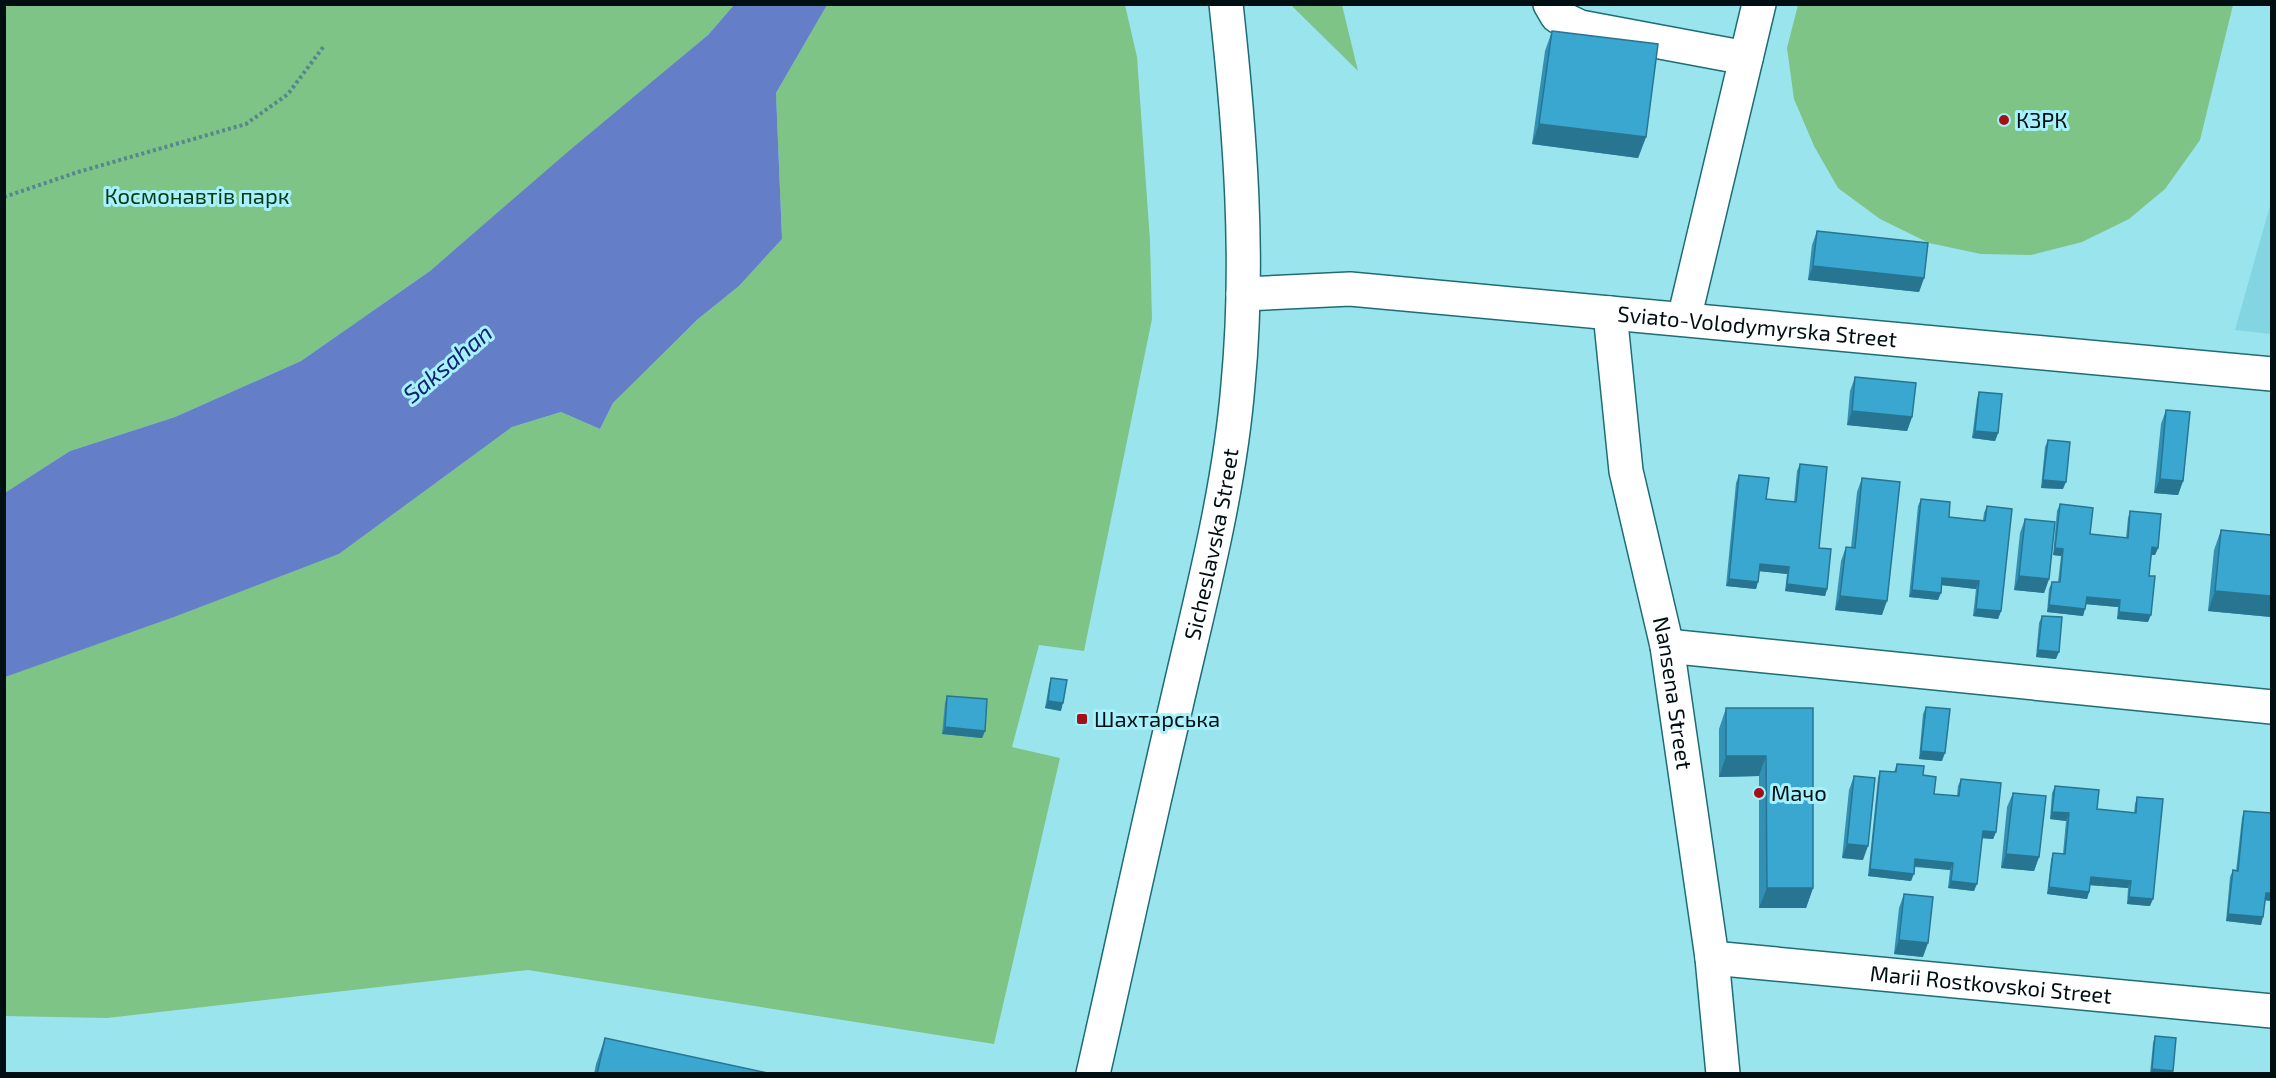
<svg xmlns="http://www.w3.org/2000/svg" width="2276" height="1078" font-family="'Exo 2',sans-serif">
<style>
.built{fill:#83d6e1}
.green{fill:#7ec486}
.water{fill:#647fc7}
.lines{fill:none;stroke-linecap:round;stroke-linejoin:round}
.minor-casing{stroke:#1e6d76;stroke-width:36}
.major-casing{stroke:#1e6d76;stroke-width:36}
.path{stroke:#57878e;stroke-width:4;stroke-dasharray:3 3;stroke-linecap:butt}
.minor{stroke:#fff;stroke-width:33}
.major{stroke:#fff;stroke-width:33}
.wall{fill:#3190b3}
.shaded-wall{fill:#287592}
.building{fill:#39a7d0;stroke:#287592;stroke-width:1.5}
.poi-dot{fill:#a60f15;stroke:#a7f1fc;stroke-width:2}
.labels{text-anchor:middle;stroke-width:6;stroke-linejoin:round;paint-order:stroke}
.poi-label{font-size:22px;fill:#000f12;stroke:#a7f1fc;text-anchor:start}
.park-label{font-size:22px;fill:#033911;stroke:#a7f1fc}
.street-label{font-size:22px;fill:#000f12;stroke:#a7f1fc}
.water-label{font-size:24px;font-style:italic;fill:#102276;stroke:#a7f1fc}
</style>
<rect width="100%" height="100%" fill="#9ae4ee"/>
<polygon class="built" points="2271,202 2271,334 2235,330"/>
<g class="green">
<polygon points="5,5 734,5 708,35 430,271 301,361 175,417 70,451 5,494"/>
<polygon points="827,5 1125,5 1137,57 1150,241 1152,319 1084,651 1039,645 1012,747 1060,758 994,1044 528,970 107,1018 5,1016 4,677 173,617 339,554 512,427 561,412 600,429 613,403 698,319 739,286 782,239 776,93"/>
<polygon points="1291,5 1342,5 1358,71"/>
<polygon points="1798,5 2233,5 2200,140 2165,189 2129,219 2082,242 2031,255 1981,254 1929,243 1880,219 1838,188 1814,146 1794,99 1787,48"/>
</g>
<polygon class="water" points="734,5 827,5 776,93 782,239 739,286 698,319 613,403 600,429 561,412 512,427 339,554 174,617 5,677 5,493 70,451 175,417 301,361 430,271 570,150 708,35"/>
<g class="lines">
<g class="minor-casing">
<g id="minor">
<polyline points="1550,4 1557,16 1580,27 1746,58"/>
<path id="s1" d="M1243,294L1350,289L2272,374"/>
<path id="s2" d="M1610,313L1626,471L1667,646L1712,958L1723,1074"/>
<polyline points="1684,319 1759,4"/>
<polyline points="1667,646 2272,707"/>
<path id="s3" d="M1712,958L2272,1011"/>
</g>
</g>
<g class="major-casing">
<g id="major">
<path id="s4" d="M1093,1074C1121,951 1147,828 1176,706C1200,601 1229,494 1238,385C1250,259 1240,131 1226,4"/>
</g>
</g>
<polyline class="path" points="4,197 78,172 246,124 288,94 324,46"/>
<use href="#minor" class="minor"/>
<use href="#major" class="major"/>
</g>
<g class="wall">
<polygon points="1552,31 1646,137 1638,158 1532,144 1545,51"/>
<polygon points="1817,231 1924,278 1919,292 1808,280 1812,245"/>
<polygon points="1855,377 1912,417 1907,431 1847,425 1850,391"/>
<polygon points="1979,392 1998,433 1995,441 1972,438 1977,399"/>
<polygon points="2166,410 2183,481 2178,495 2154,493 2161,424"/>
<polygon points="2048,440 2063,489 2041,488 2045,447"/>
<polygon points="1800,464 1827,589 1825,596 1785,591 1787,574 1759,571 1756,589 1726,586 1736,483 1739,475 1766,499 1794,502 1797,471"/>
<polygon points="1862,478 1882,615 1835,610 1841,561 1846,547 1851,548 1857,492"/>
<polygon points="1921,499 1949,517 1983,520 1984,513 1987,506 2001,611 1998,619 1973,616 1976,589 1942,585 1938,600 1909,597 1918,506"/>
<polygon points="2060,504 2090,534 2126,538 2128,518 2130,511 2158,548 2155,555 2151,555 2149,576 2148,622 2117,619 2118,607 2086,604 2083,616 2047,612 2049,589 2052,582 2058,582 2061,556 2053,555 2057,511"/>
<polygon points="2025,519 2049,579 2044,593 2014,590 2020,533"/>
<polygon points="2221,530 2271,535 2271,617 2208,611 2214,550"/>
<polygon points="2042,616 2056,659 2036,657 2039,623"/>
<polygon points="1051,678 1061,711 1045,708 1049,685"/>
<polygon points="947,696 985,731 982,738 942,734 945,703"/>
<polygon points="1926,707 1942,761 1919,759 1923,714"/>
<polygon points="1726,708 1813,708 1813,888 1806,908 1759,908 1759,776 1719,777 1719,729"/>
<polygon points="1897,764 1923,775 1934,794 1957,796 1958,786 1961,779 1996,832 1993,839 1982,838 1974,891 1948,888 1950,870 1914,867 1911,881 1868,876 1878,778 1880,771 1894,772"/>
<polygon points="1854,776 1863,860 1842,858 1849,790"/>
<polygon points="2055,786 2097,809 2134,813 2135,804 2137,797 2150,906 2127,904 2128,888 2090,885 2089,892 2087,899 2047,894 2051,860 2053,853 2063,854 2066,821 2050,819 2052,793"/>
<polygon points="2013,793 2039,857 2034,871 2001,868 2007,807"/>
<polygon points="2244,811 2271,831 2271,901 2265,900 2261,925 2226,921 2230,877 2233,870 2236,871 2242,818"/>
<polygon points="1904,894 1923,957 1894,954 1899,908"/>
<polygon points="2155,1036 2173,1071 2172,1074 2150,1074 2153,1043"/>
<polygon points="605,1038 772,1074 594,1074 596,1064"/>
</g>
<g class="shaded-wall">
<polygon points="1539,124 1646,137 1638,158 1532,144"/>
<polygon points="1813,266 1924,278 1919,292 1808,280"/>
<polygon points="1852,411 1912,417 1907,431 1847,425"/>
<polygon points="1975,431 1998,433 1995,441 1972,438"/>
<polygon points="2160,479 2183,481 2178,495 2154,493"/>
<polygon points="2043,480 2066,482 2063,489 2041,488"/>
<polygon points="2152,547 2158,548 2155,555 2149,555"/>
<polygon points="2055,548 2063,549 2061,556 2053,555"/>
<polygon points="1760,564 1789,567 1787,574 1757,571"/>
<polygon points="2019,576 2049,579 2044,593 2014,590"/>
<polygon points="1942,578 1979,581 1976,589 1940,585"/>
<polygon points="1729,579 1758,582 1756,589 1726,586"/>
<polygon points="1787,584 1827,589 1825,596 1785,591"/>
<polygon points="1912,590 1941,593 1938,600 1909,597"/>
<polygon points="2215,591 2271,596 2271,617 2208,611"/>
<polygon points="1840,596 1887,601 1882,615 1835,610"/>
<polygon points="2087,597 2120,600 2118,607 2084,604"/>
<polygon points="2049,605 2085,609 2083,616 2047,612"/>
<polygon points="1976,609 2001,611 1998,619 1973,616"/>
<polygon points="2119,612 2151,615 2148,622 2117,619"/>
<polygon points="2038,650 2059,652 2056,659 2036,657"/>
<polygon points="1048,701 1063,703 1061,711 1045,708"/>
<polygon points="945,727 985,731 982,738 942,734"/>
<polygon points="1921,751 1945,753 1942,761 1919,759"/>
<polygon points="1726,756 1766,756 1759,776 1719,777"/>
<polygon points="2052,812 2069,813 2066,821 2050,819"/>
<polygon points="1983,831 1996,832 1993,839 1980,838"/>
<polygon points="1847,844 1868,846 1863,860 1842,858"/>
<polygon points="2006,854 2039,857 2034,871 2001,868"/>
<polygon points="1915,859 1953,863 1950,870 1913,866"/>
<polygon points="1870,869 1914,874 1911,881 1868,876"/>
<polygon points="2091,877 2131,881 2128,888 2088,885"/>
<polygon points="1951,881 1977,884 1974,891 1948,888"/>
<polygon points="2049,887 2089,892 2087,899 2047,894"/>
<polygon points="1767,888 1813,888 1806,908 1759,908"/>
<polygon points="2266,893 2271,893 2271,901 2263,900"/>
<polygon points="2129,897 2153,899 2150,906 2127,904"/>
<polygon points="2228,914 2263,917 2261,925 2226,921"/>
<polygon points="1899,940 1928,943 1923,957 1894,954"/>
<polygon points="2152,1069 2173,1071 2172,1074 2150,1074"/>
</g>
<g class="building">
<polygon points="1552,31 1658,44 1646,137 1539,124"/>
<polygon points="1817,231 1928,243 1924,278 1813,266"/>
<polygon points="1855,377 1916,383 1912,417 1852,411"/>
<polygon points="1979,392 2002,394 1998,433 1975,431"/>
<polygon points="2166,410 2190,412 2183,481 2160,479"/>
<polygon points="2048,440 2070,442 2066,482 2043,480"/>
<polygon points="1800,464 1827,467 1819,548 1831,549 1827,589 1787,584 1789,567 1760,564 1758,582 1729,579 1739,475 1769,478 1766,499 1796,502"/>
<polygon points="1862,478 1900,482 1887,601 1840,596 1846,547 1855,548"/>
<polygon points="1921,499 1950,502 1949,517 1985,521 1987,506 2012,509 2001,611 1976,609 1979,581 1942,578 1941,593 1912,590"/>
<polygon points="2060,504 2093,508 2090,534 2128,538 2130,511 2161,514 2158,548 2152,547 2149,576 2155,576 2151,615 2119,612 2120,600 2087,597 2085,609 2049,605 2052,582 2060,582 2063,549 2055,548"/>
<polygon points="2025,519 2055,522 2049,579 2019,576"/>
<polygon points="2221,530 2271,535 2271,596 2215,591"/>
<polygon points="2042,616 2062,617 2059,652 2038,650"/>
<polygon points="1051,678 1067,680 1063,703 1048,701"/>
<polygon points="947,696 987,699 985,731 945,727"/>
<polygon points="1926,707 1950,709 1945,753 1921,751"/>
<polygon points="1726,708 1813,708 1813,888 1767,888 1766,756 1726,756"/>
<polygon points="1897,764 1924,766 1923,775 1936,777 1934,794 1959,796 1961,779 2001,783 1996,832 1983,831 1977,884 1951,881 1953,863 1915,859 1914,874 1870,869 1880,771 1896,772"/>
<polygon points="1854,776 1875,778 1868,846 1847,844"/>
<polygon points="2055,786 2099,790 2097,809 2136,813 2137,797 2163,799 2153,899 2129,897 2131,881 2091,877 2089,892 2049,887 2053,853 2065,854 2069,813 2052,812"/>
<polygon points="2013,793 2046,796 2039,857 2006,854"/>
<polygon points="2244,811 2271,813 2271,893 2266,893 2263,917 2228,914 2233,870 2238,871"/>
<polygon points="1904,894 1933,897 1928,943 1899,940"/>
<polygon points="2155,1036 2176,1038 2173,1071 2152,1069"/>
<polygon points="605,1038 772,1074 597,1074"/>
</g>
<g class="poi-dot">
<circle cx="2004" cy="120" r="6"/>
<rect x="1076" y="713" width="12" height="12" rx="3"/>
<circle cx="1759" cy="793" r="6"/>
</g>
<g class="labels">
<g class="poi-label">
<text x="2016" y="128">КЗРК</text>
<text x="1094" y="727">Шахтарська</text>
<text x="1771" y="801">Мачо</text>
</g>
<g class="park-label">
<text x="197" y="204">Космонавтів парк</text>
</g>
<g class="street-label">
<text dy="8" stroke="none"><textPath href="#s1" startOffset="516">Sviato-Volodymyrska Street</textPath></text>
<text dy="8" stroke="none"><textPath href="#s4" startOffset="543">Sicheslavska Street</textPath></text>
<text dy="8" stroke="none"><textPath href="#s2" startOffset="386">Nansena Street</textPath></text>
<text dy="8" stroke="none"><textPath href="#s3" startOffset="280">Marii Rostkovskoi Street</textPath></text>
</g>
<g class="water-label">
<text transform="translate(448 364) rotate(-40)" y="8">Saksahan</text>
</g>
</g>
<rect width="2276" height="1078" fill="none" stroke="#000f12" stroke-width="12"/>
</svg>
